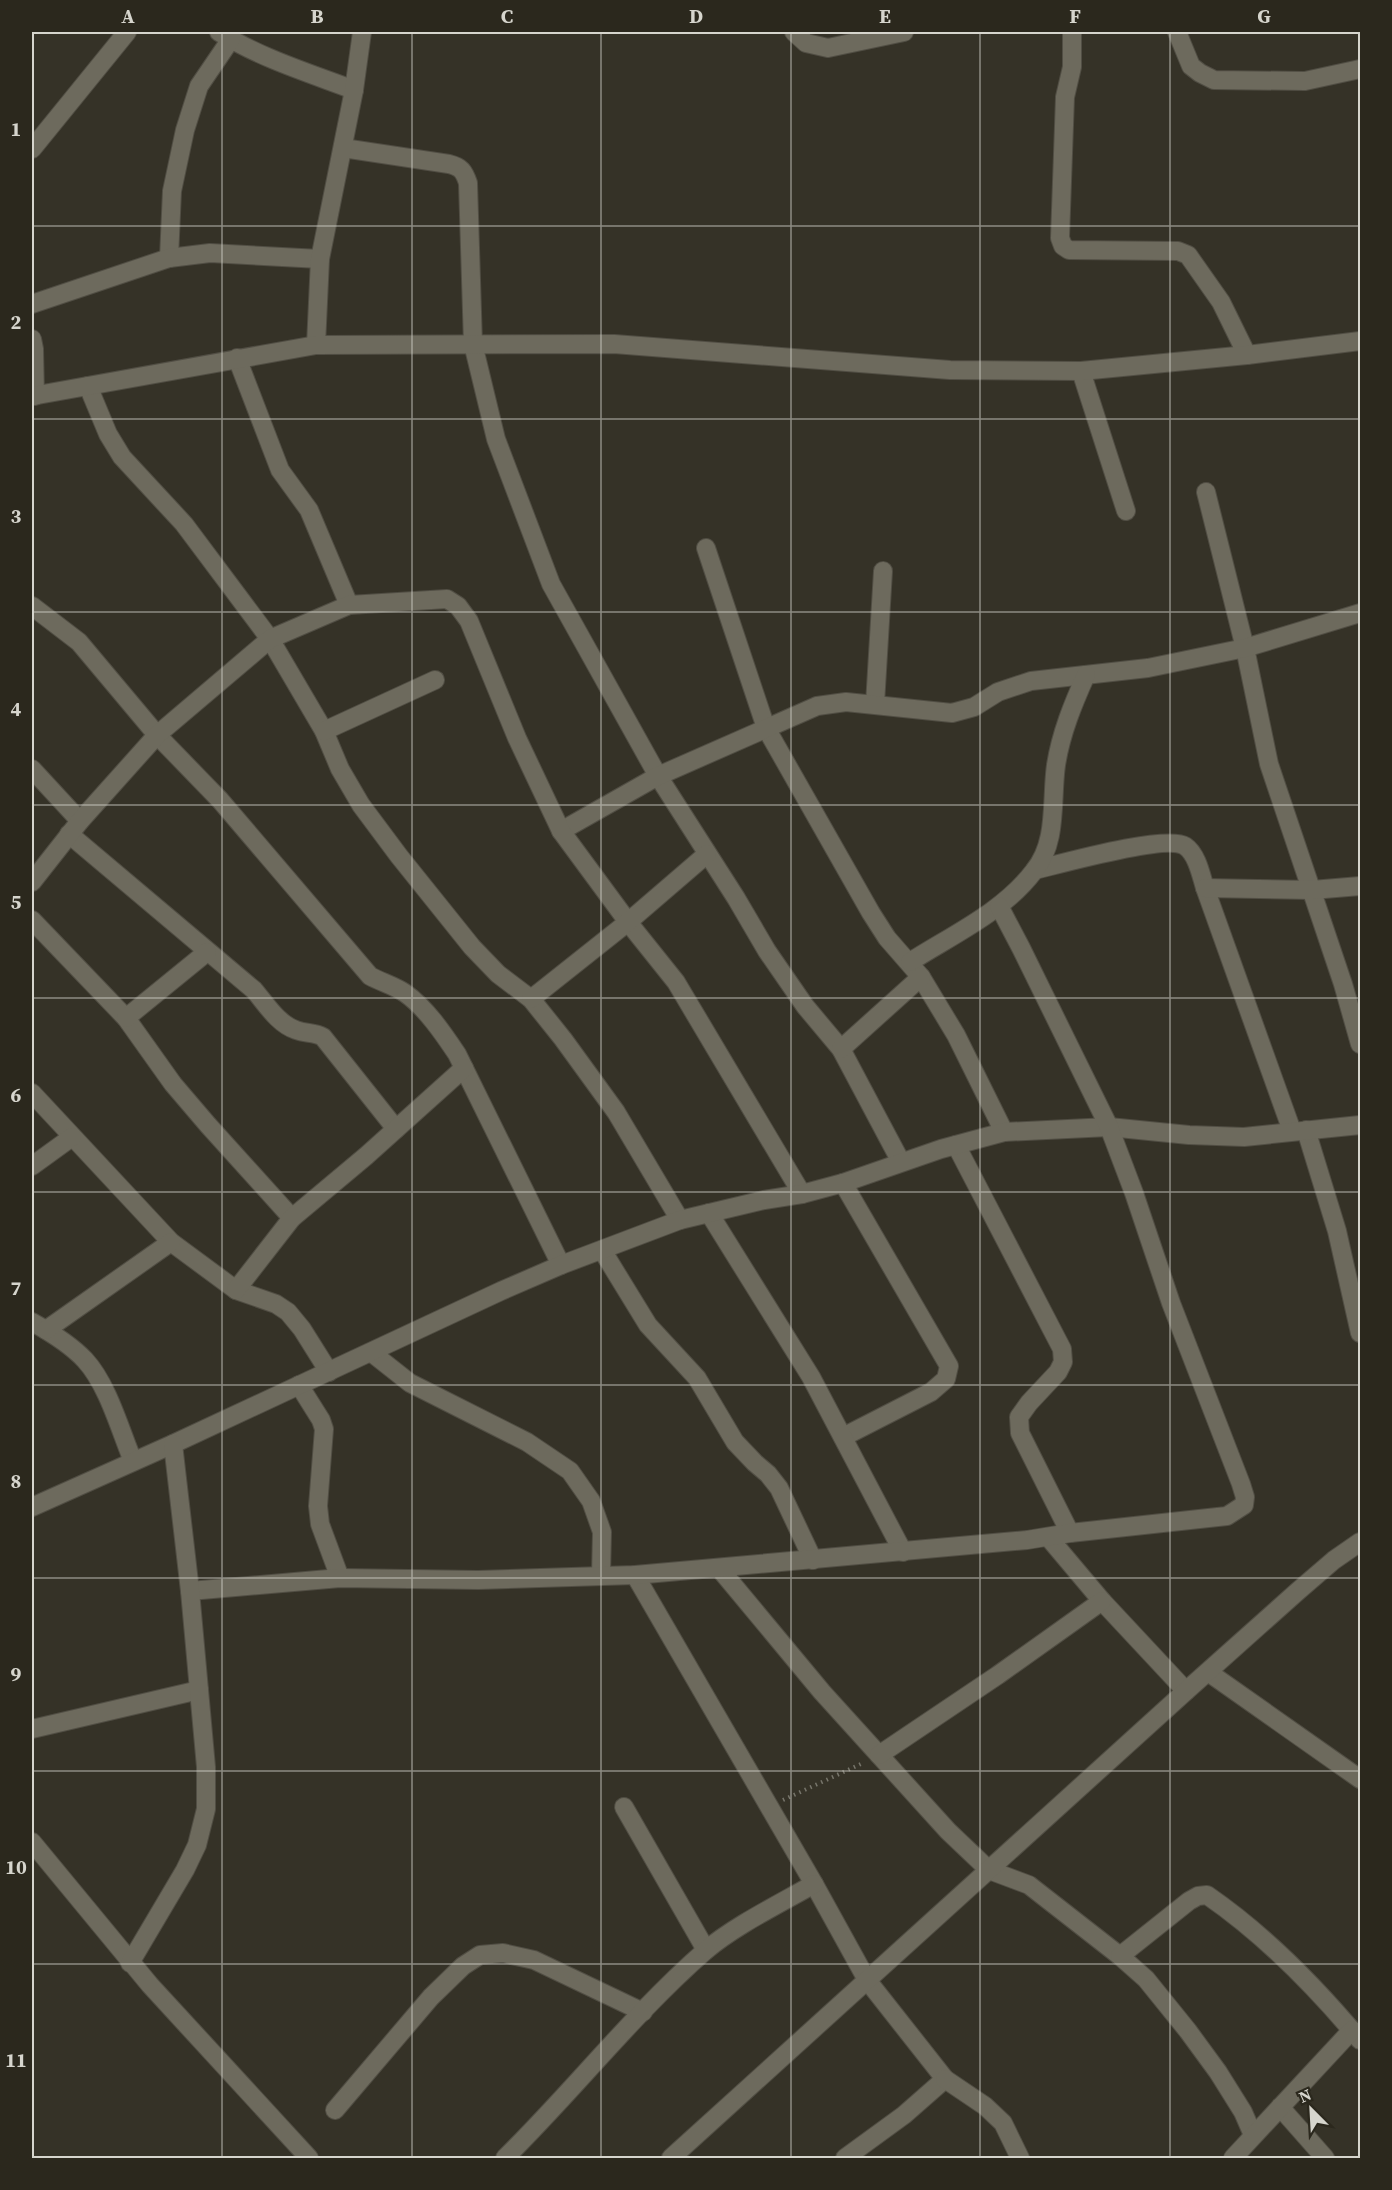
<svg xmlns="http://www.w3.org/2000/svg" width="1392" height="2190" font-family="'Source Serif 4',serif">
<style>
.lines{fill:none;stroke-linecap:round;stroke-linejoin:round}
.minor-casing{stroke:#514e44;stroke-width:20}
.path{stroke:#77756b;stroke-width:4;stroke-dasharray:1.5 4.5;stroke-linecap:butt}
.minor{stroke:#6d6a5d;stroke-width:18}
.grid{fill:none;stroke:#d6d5cd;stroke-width:1.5;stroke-opacity:0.55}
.neatline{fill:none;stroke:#d6d5cd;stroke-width:2}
.grid-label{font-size:20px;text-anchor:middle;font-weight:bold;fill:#d6d5cd}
</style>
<rect width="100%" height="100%" fill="#353227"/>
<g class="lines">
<g class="minor-casing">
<g id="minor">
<path d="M219,32C260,58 309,73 354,90"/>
<polyline points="794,32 806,43 828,48 904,32"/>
<polyline points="1072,32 1072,67 1065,97 1060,238 1063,246 1069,250 1178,251 1188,255 1221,302 1247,355"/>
<polyline points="1177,32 1191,66 1200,73 1214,80 1305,81 1360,69"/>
<path d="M343,148L449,164C461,167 464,171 468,183L473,344L496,439L551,584L658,776L736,898L767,951L805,1006L841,1049L901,1162"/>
<polyline points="32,149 127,32"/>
<polyline points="169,258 172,191 185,130 199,86 231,39"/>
<polyline points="32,304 169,258 210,253 320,259"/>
<polyline points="32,339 34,349 35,396"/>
<polyline points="316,345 320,259 354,90 362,32"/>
<polyline points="237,358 280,470 309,510 349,605"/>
<polyline points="1081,371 1126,511"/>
<polyline points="88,386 108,434 122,457 184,524 270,639 324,731 340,769 361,805 399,856 472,947 498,974 531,999 563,1039 616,1112 680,1220"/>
<polyline points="32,396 316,345 614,344 950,370 1081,371 1247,355 1360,341"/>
<polyline points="1206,492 1245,648 1269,764 1343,984 1360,1044"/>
<polyline points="706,548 766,728 871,913 887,938 921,977 956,1035 1004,1132"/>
<path d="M32,606L79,642L157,735L220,800L370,976C381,982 395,986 405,993C426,1008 443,1033 457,1054L561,1265"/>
<polyline points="875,704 883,571"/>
<polyline points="324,731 435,680"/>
<polyline points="32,769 80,821"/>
<polyline points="561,831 658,776 817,706 846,702 952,713 974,707 998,692 1031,681 1148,668 1245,648 1360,613"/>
<path d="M69,834L254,990C266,1004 278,1024 296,1030C306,1034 314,1032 323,1037L396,1129"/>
<path d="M1035,870C1060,864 1167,834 1185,846C1197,854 1201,875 1205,888L1292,1131"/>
<polyline points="32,882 80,821 157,735 270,639 349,605 447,599 458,606 469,621 517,738 561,831 628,922 676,982 802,1194"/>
<polyline points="1205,888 1312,890 1360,886"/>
<polyline points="32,920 126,1018 173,1084 208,1125 292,1218"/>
<path d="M910,962C952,935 1003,912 1034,871C1058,842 1051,800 1056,765C1061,733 1073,704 1086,675"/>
<polyline points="531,999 628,922 707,854"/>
<polyline points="126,1018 207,952"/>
<polyline points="841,1049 921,977"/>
<polyline points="32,1093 171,1242 236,1290 276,1304 288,1312 302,1329 329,1372"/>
<polyline points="1306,1130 1337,1231 1360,1333"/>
<polyline points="956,1145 1062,1349 1063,1362 1058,1372 1029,1403 1019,1417 1020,1433 1070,1533"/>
<polyline points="32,1166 72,1137"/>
<polyline points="843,1183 949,1366 946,1379 931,1392 843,1437"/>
<polyline points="709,1213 811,1377 903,1552"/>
<polyline points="602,1250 648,1325 697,1378 735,1442 755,1463 768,1474 779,1488 813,1560"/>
<polyline points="236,1290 292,1218 366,1156 464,1068"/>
<path d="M32,1322C50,1332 71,1345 85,1360C108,1385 120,1430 133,1461"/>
<polyline points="46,1330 171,1242"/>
<polyline points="372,1353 410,1383 527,1442 570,1471 591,1501 602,1532 601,1576"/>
<polyline points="299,1385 321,1420 324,1429 318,1506 320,1524 340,1578"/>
<polyline points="32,1507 173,1444 501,1291 561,1265 680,1220 764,1200 802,1194 843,1183 941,1149 1004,1132 1109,1127 1189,1135 1244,1137 1360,1125"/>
<polyline points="1049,1538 1102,1601 1186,1691"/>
<polyline points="719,1568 822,1692 948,1831 989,1870 1029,1885 1120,1956 1146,1979 1188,2031 1218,2072 1243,2112 1253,2135"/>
<polyline points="635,1575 814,1884 867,1980 945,2079 904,2115 845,2158"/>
<polyline points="190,1591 340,1578 478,1580 635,1575 1027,1540 1070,1533 1227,1516 1244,1505 1245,1497 1241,1484 1171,1303 1134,1193 1109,1127 1021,948 999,906"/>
<polyline points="1208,1672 1360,1779"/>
<polyline points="32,1729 199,1690"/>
<polyline points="879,1755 998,1675 1102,1601"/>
<polyline points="624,1807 706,1950"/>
<polyline points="32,1842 150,1985 309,2158"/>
<path d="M1120,1956L1189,1901L1198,1896L1207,1895C1265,1935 1315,1986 1360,2040"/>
<polyline points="130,1963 185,1870 197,1845 206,1809 206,1767 190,1591 173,1444"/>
<polyline points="945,2079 985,2106 1003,2123 1020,2158"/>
<polyline points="1280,2107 1325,2158"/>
<polyline points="335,2110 431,1997 463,1966 480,1955 503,1953 534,1960 643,2012"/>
<path d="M505,2158C573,2091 633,2014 705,1951C734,1926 781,1903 814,1884"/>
<polyline points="671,2158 1186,1691 1298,1591 1334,1560 1360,1542"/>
<polyline points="1233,2158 1352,2030"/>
</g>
</g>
<polyline class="path" points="783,1800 863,1763"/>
<use href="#minor" class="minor"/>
</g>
<path class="grid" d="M222,32V2158M412,32V2158M601,32V2158M791,32V2158M980,32V2158M1170,32V2158M32,226H1360M32,419H1360M32,612H1360M32,805H1360M32,998H1360M32,1192H1360M32,1385H1360M32,1578H1360M32,1771H1360M32,1964H1360"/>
<rect width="1392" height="2190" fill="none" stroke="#2b281d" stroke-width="66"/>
<g transform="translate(1311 2109) rotate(336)" stroke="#2b281d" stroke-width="4.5" paint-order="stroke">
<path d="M0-4.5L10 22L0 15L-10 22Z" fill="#d6d5cd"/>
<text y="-9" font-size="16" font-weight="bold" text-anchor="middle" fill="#d6d5cd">N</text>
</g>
<rect x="33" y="33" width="1326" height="2124" class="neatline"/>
<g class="grid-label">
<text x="128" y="23">A</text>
<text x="317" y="23">B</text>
<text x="507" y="23">C</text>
<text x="696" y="23">D</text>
<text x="885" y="23">E</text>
<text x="1075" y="23">F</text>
<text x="1264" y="23">G</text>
<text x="16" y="136">1</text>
<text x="16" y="329">2</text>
<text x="16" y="523">3</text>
<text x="16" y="716">4</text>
<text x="16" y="909">5</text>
<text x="16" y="1102">6</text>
<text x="16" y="1295">7</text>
<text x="16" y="1488">8</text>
<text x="16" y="1681">9</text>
<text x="16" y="1874">10</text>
<text x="16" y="2067">11</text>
</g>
</svg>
